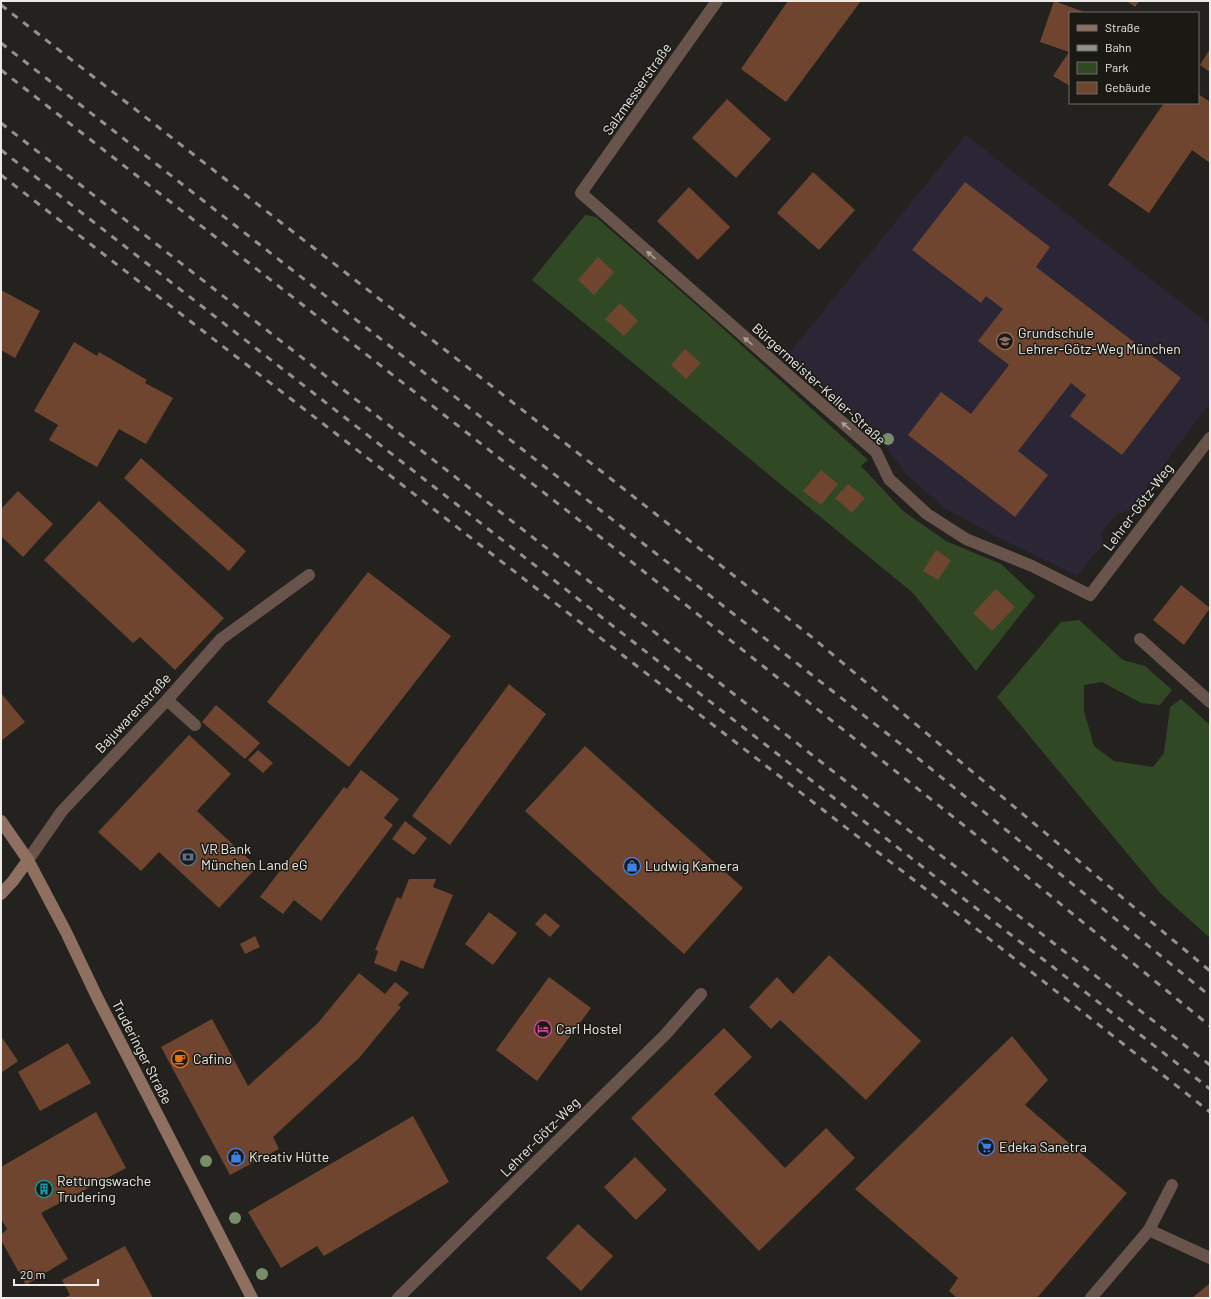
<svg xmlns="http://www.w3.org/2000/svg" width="1211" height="1299" font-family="Barlow,sans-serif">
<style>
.education{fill:#2a2636}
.green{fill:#314824}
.building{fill:#70452f}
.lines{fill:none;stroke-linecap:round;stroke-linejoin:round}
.lane{stroke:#68544a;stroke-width:12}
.street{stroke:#68544a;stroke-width:12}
.secondary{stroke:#8f7060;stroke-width:12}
.rail{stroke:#93928e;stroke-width:3;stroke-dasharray:7 7;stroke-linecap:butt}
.tree{fill:#778e68}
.oneway{fill:#aaa099}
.labels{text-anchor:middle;stroke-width:3;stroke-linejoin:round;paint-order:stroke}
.street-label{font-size:14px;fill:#ecebe8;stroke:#1a1914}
.poi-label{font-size:14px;fill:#ecebe8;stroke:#1a1914;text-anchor:start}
</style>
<rect width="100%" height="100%" fill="#23221e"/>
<polygon class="education" points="966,135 1210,325 1210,403 1130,510 1117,514 1102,532 1103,544 1077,576 995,536 943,507 905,473 881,440 786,357"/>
<g class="green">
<polygon points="585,215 596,217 717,323 868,460 861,466 903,511 946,541 1001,564 1035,596 976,671 913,593 532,280"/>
<polygon points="1079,620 1123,660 1145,666 1172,690 1160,705 1141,703 1102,682 1084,685 1084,711 1094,746 1114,761 1153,767 1164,753 1170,707 1181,699 1210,725 1210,938 1161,894 997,697 1061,622"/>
</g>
<g class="building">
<polygon points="788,1 861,1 786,102 741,69"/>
<polygon points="1054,1 1087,13 1070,13 1070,86 1053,76 1069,52 1040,42"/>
<polygon points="1127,1 1139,1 1135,7"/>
<polygon points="1210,49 1210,72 1200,65"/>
<polygon points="1198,94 1209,101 1210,99 1210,163 1192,150 1149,213 1108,185 1164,103 1198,103"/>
<polygon points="727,99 771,139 736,178 692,138"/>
<polygon points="813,172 855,210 819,250 777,213"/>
<polygon points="965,182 1050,247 1036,267 1181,378 1122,455 1070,416 1086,395 1071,383 1018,451 1048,475 1015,517 908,435 941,392 971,414 1009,365 978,341 1003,309 986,296 981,303 912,250"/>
<polygon points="689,187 730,227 698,260 657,221"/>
<polygon points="598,257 614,272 594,295 578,280"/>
<polygon points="1,290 40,311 15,358 1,350"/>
<polygon points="620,303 638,321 624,336 605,319"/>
<polygon points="74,342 97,356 99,352 147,380 145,383 173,398 146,444 119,429 97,467 49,440 58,425 34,411"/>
<polygon points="685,349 701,363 686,379 671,365"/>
<polygon points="141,458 246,551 229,571 124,478"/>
<polygon points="821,470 838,484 821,505 803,491"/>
<polygon points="848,484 865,498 852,513 835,498"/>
<polygon points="18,491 53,524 23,557 1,536 1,509"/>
<polygon points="99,501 224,618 175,670 140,637 133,643 44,560"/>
<polygon points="936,550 951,560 938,580 923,571"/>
<polygon points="368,572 451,636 349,767 267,702"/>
<polygon points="1181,585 1210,608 1184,645 1153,620"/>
<polygon points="996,589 1015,607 992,631 973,613"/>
<polygon points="509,684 546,714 450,845 412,816"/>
<polygon points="1,693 25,722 1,741"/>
<polygon points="216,705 260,743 245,759 202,722"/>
<polygon points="189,735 231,774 197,811 257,867 219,908 159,852 141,871 98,832"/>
<polygon points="585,746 743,888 684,954 525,811"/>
<polygon points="258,750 273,763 263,773 248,760"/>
<polygon points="361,770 399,799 384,818 393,825 321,921 294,900 283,914 260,897 344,787 347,789"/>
<polygon points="405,821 427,838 414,855 392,839"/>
<polygon points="409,879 436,879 433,887 453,895 423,969 401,960 396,972 374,963 378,951 375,950 397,897 401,899"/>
<polygon points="489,912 517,933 493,965 465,944"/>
<polygon points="545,913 560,926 550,937 535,924"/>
<polygon points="255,936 260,947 245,954 240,944"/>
<polygon points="829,955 921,1041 866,1100 780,1020 771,1029 749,1007 777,977 793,994"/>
<polygon points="359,973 385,994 395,982 409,993 398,1005 401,1007 359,1058 273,1137 279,1149 230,1175 161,1047 212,1019 248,1086 318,1023"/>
<polygon points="549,977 591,1008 537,1081 496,1050"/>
<polygon points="724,1028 752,1057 714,1094 785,1168 826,1128 855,1158 759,1251 631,1118"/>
<polygon points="1,1036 18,1061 1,1073"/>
<polygon points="1012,1036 1048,1080 1025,1105 1127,1193 1037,1298 957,1298 949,1291 958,1278 855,1189"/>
<polygon points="68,1043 91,1083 40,1111 18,1072"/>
<polygon points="96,1112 126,1168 41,1213 68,1259 26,1285 1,1240 1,1235 7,1229 1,1219 1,1167"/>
<polygon points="413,1116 449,1182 324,1256 317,1246 281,1268 248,1212"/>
<polygon points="635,1157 667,1190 636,1220 604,1187"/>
<polygon points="578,1224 613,1256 581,1291 546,1258"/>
<polygon points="125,1246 153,1298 64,1298 70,1295 62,1280"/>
<polygon points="1209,1284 1210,1298 1192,1298"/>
</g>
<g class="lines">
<g class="lane">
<polyline points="167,700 195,725"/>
<polyline points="1149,1230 1210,1258"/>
</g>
<g class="street">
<polyline points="717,1 581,193 876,452 889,479 927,514 966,539 1032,566 1090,595 1210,438"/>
<polyline points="1140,639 1210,702"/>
<polyline points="28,860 62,811 167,700 221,639 309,575"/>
<polyline points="398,1298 665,1035 701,994"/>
<polyline points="1091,1298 1149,1230 1172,1185"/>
</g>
<g class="secondary">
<polyline points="1,821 28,860 66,932 98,999 252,1298"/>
<polyline points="1,894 13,881 28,860"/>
</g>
<g class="rail">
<polyline points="1,5 601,471 813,638 1210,971"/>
<polyline points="1,43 903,746 1210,996"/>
<polyline points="1,70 570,513 976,835 1210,1026"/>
<polyline points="1,123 1210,1065"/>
<polyline points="1,150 942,882 1053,967 1210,1089"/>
<polyline points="1,175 932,894 1210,1112"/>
</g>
</g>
<g class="tree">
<circle cx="888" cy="439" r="6"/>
<circle cx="206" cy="1161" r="6"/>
<circle cx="235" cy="1218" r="6"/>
<circle cx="262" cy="1274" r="6"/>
</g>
<defs><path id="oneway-solid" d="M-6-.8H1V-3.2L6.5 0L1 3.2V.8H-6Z"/></defs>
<g class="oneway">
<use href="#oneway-solid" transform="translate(651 255) rotate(-139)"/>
<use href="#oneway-solid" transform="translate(748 341) rotate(-139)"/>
<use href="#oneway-solid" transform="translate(846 426) rotate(-139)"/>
</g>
<defs>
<g id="school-ring" transform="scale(0.9)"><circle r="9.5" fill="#1a1914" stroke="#8d6e63" stroke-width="1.5"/><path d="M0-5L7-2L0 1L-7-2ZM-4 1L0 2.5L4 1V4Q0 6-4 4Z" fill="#8d6e63"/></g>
<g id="bank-ring" transform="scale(0.9)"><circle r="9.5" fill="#1a1914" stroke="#5c6f8a" stroke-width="1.5"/><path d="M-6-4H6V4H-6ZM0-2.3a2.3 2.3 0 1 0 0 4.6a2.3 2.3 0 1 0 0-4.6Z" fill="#5c6f8a"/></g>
<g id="shop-ring" transform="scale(0.9)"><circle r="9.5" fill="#1a1914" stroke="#3f7fe0" stroke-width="1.5"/><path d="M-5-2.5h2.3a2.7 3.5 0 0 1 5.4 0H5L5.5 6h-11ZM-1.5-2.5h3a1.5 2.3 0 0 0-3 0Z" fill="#3f7fe0"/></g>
<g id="hotel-ring" transform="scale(0.9)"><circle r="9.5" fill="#1a1914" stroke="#d1479c" stroke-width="1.5"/><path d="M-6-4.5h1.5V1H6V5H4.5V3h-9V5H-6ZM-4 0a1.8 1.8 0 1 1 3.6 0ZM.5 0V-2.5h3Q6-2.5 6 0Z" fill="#d1479c"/></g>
<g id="cafe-ring" transform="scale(0.9)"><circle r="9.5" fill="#1a1914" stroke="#e8710a" stroke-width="1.5"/><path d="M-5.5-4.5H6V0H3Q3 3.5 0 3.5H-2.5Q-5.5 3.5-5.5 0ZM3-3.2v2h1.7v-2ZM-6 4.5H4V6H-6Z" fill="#e8710a"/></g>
<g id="supermarket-ring" transform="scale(0.9)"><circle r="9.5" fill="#1a1914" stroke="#3f7fe0" stroke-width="1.5"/><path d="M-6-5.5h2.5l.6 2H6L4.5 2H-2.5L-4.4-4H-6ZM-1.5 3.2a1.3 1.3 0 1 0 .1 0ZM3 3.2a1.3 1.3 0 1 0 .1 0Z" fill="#3f7fe0"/></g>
<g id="building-ring" transform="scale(0.9)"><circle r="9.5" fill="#1a1914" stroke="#0f9aa8" stroke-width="1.5"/><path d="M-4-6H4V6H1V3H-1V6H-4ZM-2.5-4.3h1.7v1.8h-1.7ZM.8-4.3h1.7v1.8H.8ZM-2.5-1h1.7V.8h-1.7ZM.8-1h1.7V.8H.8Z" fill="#0f9aa8"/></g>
</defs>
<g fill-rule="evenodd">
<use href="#school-ring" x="1005" y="341"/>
<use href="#bank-ring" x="188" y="857"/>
<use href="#shop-ring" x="632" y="866"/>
<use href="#hotel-ring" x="543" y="1029"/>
<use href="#cafe-ring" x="180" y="1059"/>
<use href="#supermarket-ring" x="986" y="1147"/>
<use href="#shop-ring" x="236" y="1157"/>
<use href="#building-ring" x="44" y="1189"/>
</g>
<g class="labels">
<g class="street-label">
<text transform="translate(637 89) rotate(-55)" y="5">Salzmesserstraße</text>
<text transform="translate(819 384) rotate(42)" y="5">Bürgermeister-Keller-Straße</text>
<text transform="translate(1138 507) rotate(-53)" y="5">Lehrer-Götz-Weg</text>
<text transform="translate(133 713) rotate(-47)" y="5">Bajuwarenstraße</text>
<text transform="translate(142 1052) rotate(63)" y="5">Truderinger Straße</text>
<text transform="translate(540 1137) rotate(-45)" y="5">Lehrer-Götz-Weg</text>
</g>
<g class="poi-label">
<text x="1018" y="338">Grundschule<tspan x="1018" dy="16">Lehrer-Götz-Weg München</tspan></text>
<text x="201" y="854">VR Bank<tspan x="201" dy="16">München Land eG</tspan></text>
<text x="645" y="871">Ludwig Kamera</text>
<text x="556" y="1034">Carl Hostel</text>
<text x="193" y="1064">Cafino</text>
<text x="999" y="1152">Edeka Sanetra</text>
<text x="249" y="1162">Kreativ Hütte</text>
<text x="57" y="1186">Rettungswache<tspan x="57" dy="16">Trudering</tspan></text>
</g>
</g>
<rect width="1211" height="1299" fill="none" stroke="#ecebe8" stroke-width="4"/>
<rect x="1069" y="12" width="130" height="92" fill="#1a1914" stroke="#6e6d69"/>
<rect x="1077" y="25" width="20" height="6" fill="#8f7060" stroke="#6e6d69"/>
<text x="1105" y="32" font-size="12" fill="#ecebe8">Straße</text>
<rect x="1077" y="45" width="20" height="6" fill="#93928e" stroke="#6e6d69"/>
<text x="1105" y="52" font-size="12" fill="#ecebe8">Bahn</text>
<rect x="1077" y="62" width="20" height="12" fill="#314824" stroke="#6e6d69"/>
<text x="1105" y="72" font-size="12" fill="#ecebe8">Park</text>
<rect x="1077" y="82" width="20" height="12" fill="#70452f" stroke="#6e6d69"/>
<text x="1105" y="92" font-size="12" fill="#ecebe8">Gebäude</text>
<path d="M14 1279v6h84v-6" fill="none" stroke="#ecebe8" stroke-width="2"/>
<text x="20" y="1279" font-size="12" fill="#ecebe8" stroke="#1a1914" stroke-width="3" paint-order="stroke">20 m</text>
</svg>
